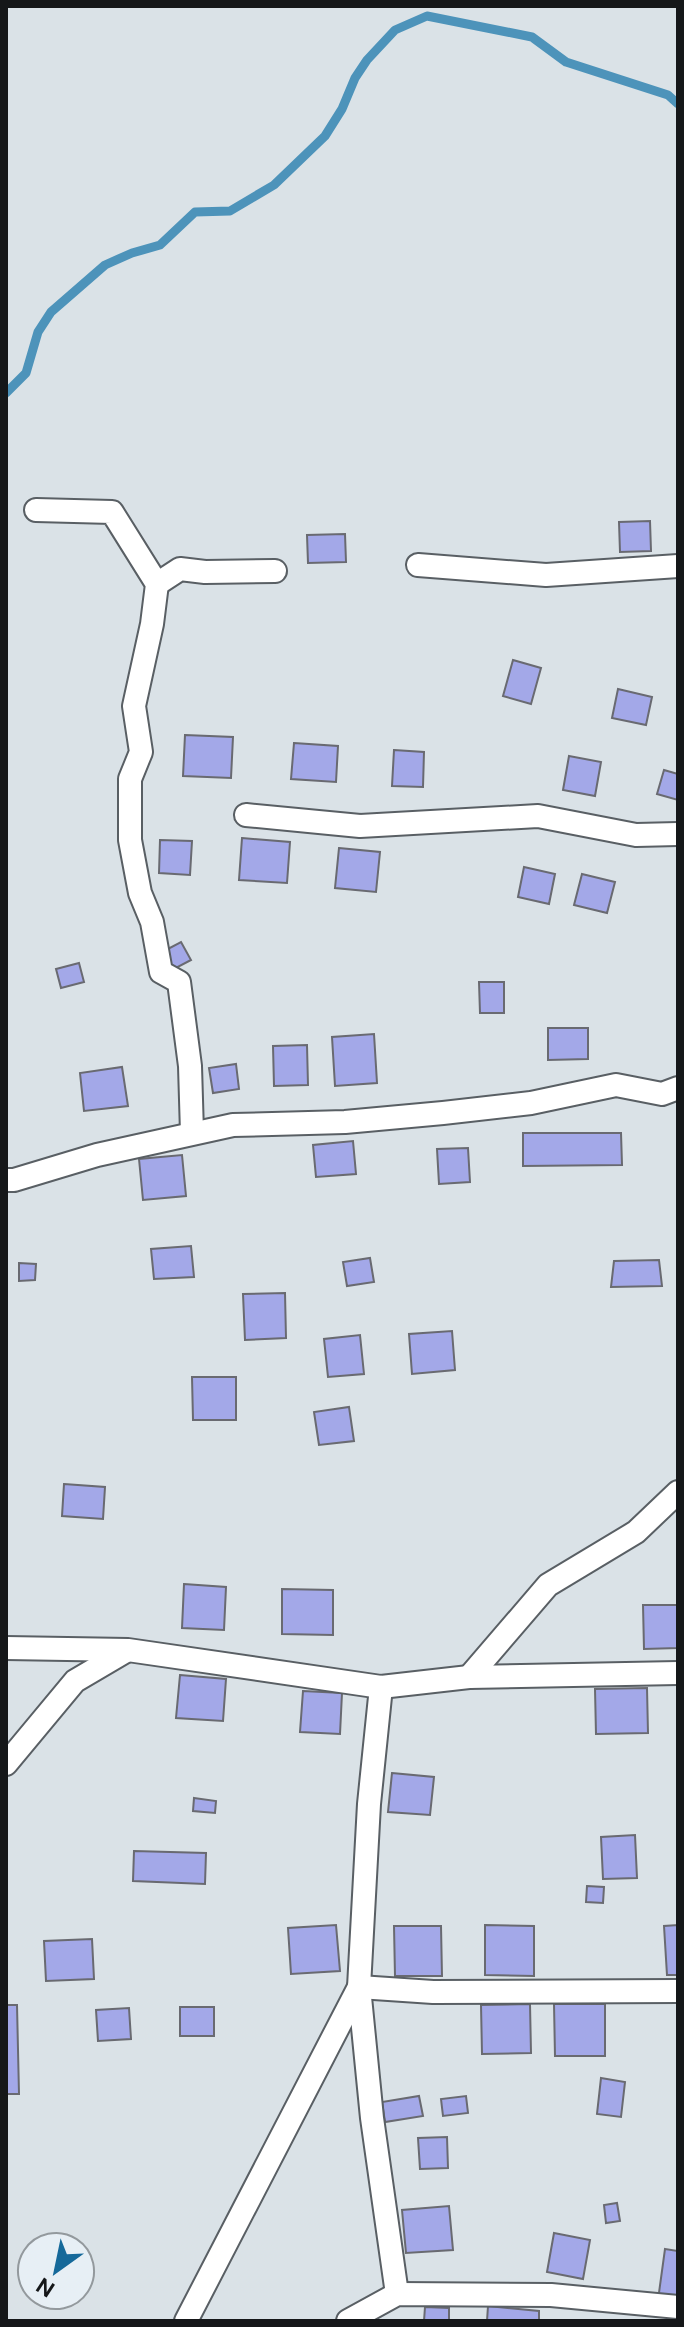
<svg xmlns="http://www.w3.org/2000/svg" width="684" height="2327" font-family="'DM Sans',sans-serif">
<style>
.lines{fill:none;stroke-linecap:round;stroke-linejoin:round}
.stream{stroke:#4d93ba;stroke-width:9}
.building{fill:#a3a8e8;stroke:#696a71;stroke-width:2}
.street-casing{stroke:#595f64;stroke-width:26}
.street{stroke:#fff;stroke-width:22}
</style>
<rect width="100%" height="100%" fill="#dae2e7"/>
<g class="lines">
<polyline class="stream" points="6,393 26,373 38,332 51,312 105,265 132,253 160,245 195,212 230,211 274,185 325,136 342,109 355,78 367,60 395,30 427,16 532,37 566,62 668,95 678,104"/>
</g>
<g class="building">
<polygon points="650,521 651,551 620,552 619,522"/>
<polygon points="345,534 346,562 308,563 307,535"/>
<polygon points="513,660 541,668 531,704 503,696"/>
<polygon points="618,689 652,697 646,725 612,718"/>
<polygon points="185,735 233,737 231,778 183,776"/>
<polygon points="294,743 338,746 336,782 291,779"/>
<polygon points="394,750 424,752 423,787 392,786"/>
<polygon points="569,756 601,762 595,796 563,790"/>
<polygon points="664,770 678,774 678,800 657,794"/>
<polygon points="242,838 290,842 287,883 239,880"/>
<polygon points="160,840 192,841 190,875 159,873"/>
<polygon points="339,848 380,852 376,892 335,888"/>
<polygon points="524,867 555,874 549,904 518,897"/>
<polygon points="582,874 615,882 607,913 574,905"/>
<polygon points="181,942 191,960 174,969 164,951"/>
<polygon points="79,963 84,982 61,988 56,969"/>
<polygon points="479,982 504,982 504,1013 480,1013"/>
<polygon points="548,1028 588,1028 588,1059 548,1060"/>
<polygon points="374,1034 377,1083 335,1086 332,1037"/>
<polygon points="307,1045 308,1085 274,1086 273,1046"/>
<polygon points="236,1064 239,1089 213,1093 209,1068"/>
<polygon points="122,1067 128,1106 84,1111 80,1073"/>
<polygon points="523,1133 621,1133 622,1165 523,1166"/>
<polygon points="353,1141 356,1174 316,1177 313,1145"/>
<polygon points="468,1148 470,1182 439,1184 437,1149"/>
<polygon points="182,1155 186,1196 143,1200 139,1159"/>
<polygon points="191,1246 194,1277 154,1279 151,1249"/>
<polygon points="370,1258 374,1282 347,1286 343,1262"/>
<polygon points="659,1260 662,1286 611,1287 614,1261"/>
<polygon points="19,1263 36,1264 35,1280 19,1281"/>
<polygon points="285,1293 286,1338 245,1340 243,1294"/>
<polygon points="452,1331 455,1370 412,1374 409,1334"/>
<polygon points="360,1335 364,1374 328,1377 324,1339"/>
<polygon points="192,1377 236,1377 236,1420 193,1420"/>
<polygon points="349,1407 354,1441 319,1445 314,1412"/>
<polygon points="64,1484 105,1487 103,1519 62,1516"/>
<polygon points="184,1584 226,1587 224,1630 182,1628"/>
<polygon points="282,1589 333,1590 333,1635 282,1634"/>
<polygon points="643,1605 678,1605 678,1648 644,1649"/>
<polygon points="180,1675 226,1679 223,1721 176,1718"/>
<polygon points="647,1688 648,1733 596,1734 595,1689"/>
<polygon points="303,1691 342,1693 340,1734 300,1732"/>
<polygon points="392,1773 434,1777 430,1815 388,1812"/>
<polygon points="194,1798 216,1801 215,1813 193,1811"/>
<polygon points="635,1835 637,1878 603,1879 601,1837"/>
<polygon points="134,1851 206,1853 205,1884 133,1881"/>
<polygon points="587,1886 604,1887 603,1903 586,1902"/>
<polygon points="336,1925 340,1971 291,1974 288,1928"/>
<polygon points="485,1925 534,1926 534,1976 485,1975"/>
<polygon points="678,1925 678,1975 667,1975 664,1926"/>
<polygon points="394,1926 441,1926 442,1976 395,1976"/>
<polygon points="92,1939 94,1979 46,1981 44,1941"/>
<polygon points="530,2004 531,2053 482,2054 481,2005"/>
<polygon points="554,2004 605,2004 605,2056 555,2056"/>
<polygon points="6,2005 17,2005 19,2094 6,2094"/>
<rect x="180" y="2007" width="34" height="29"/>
<polygon points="129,2008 131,2039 98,2041 96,2010"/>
<polygon points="601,2078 625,2082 621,2117 597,2114"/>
<polygon points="419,2096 423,2116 385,2122 382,2102"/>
<polygon points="466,2096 468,2113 443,2116 441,2099"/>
<polygon points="447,2137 448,2168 420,2169 418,2138"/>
<polygon points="617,2203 620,2221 606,2223 604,2205"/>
<polygon points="449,2206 453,2250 406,2253 402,2210"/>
<polygon points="554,2233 590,2240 583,2279 547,2272"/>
<polygon points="665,2249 678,2251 678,2303 658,2300"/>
<polygon points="488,2306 539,2311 539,2321 487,2321"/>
<polygon points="425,2307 449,2308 449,2321 424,2321"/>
</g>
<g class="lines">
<g class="street-casing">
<g id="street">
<polyline points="36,510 112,512 157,584 152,624 134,706 141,752 130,779 130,840 140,893 152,922 161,972 179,982 190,1066 192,1133"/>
<polyline points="418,565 546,575 678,566"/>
<polyline points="157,584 180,569 205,572 275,571"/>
<polyline points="246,815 360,826 538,816 636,835 678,834"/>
<polyline points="6,1180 14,1180 97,1155 233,1125 345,1122 443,1113 531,1103 616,1085 662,1094 678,1088"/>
<polyline points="6,1648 128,1650 381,1687 469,1677 678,1673"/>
<polyline points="469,1677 548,1585 636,1532 678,1492"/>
<polyline points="381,1687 369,1804 359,1987 372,2118 397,2294"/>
<polyline points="6,1764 75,1681 126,1651"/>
<polyline points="186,2321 359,1987 433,1992 678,1991"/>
<polyline points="348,2321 397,2294 551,2295 678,2307"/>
</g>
</g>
<use href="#street" class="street"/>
</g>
<rect width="684" height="2327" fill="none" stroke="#151719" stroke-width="16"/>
<g transform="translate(56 2271) rotate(213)"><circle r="38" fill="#e7eff5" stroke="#93999d" stroke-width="2"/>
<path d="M0-6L14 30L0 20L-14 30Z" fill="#15699a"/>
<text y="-12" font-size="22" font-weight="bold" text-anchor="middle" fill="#151719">N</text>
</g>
</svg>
